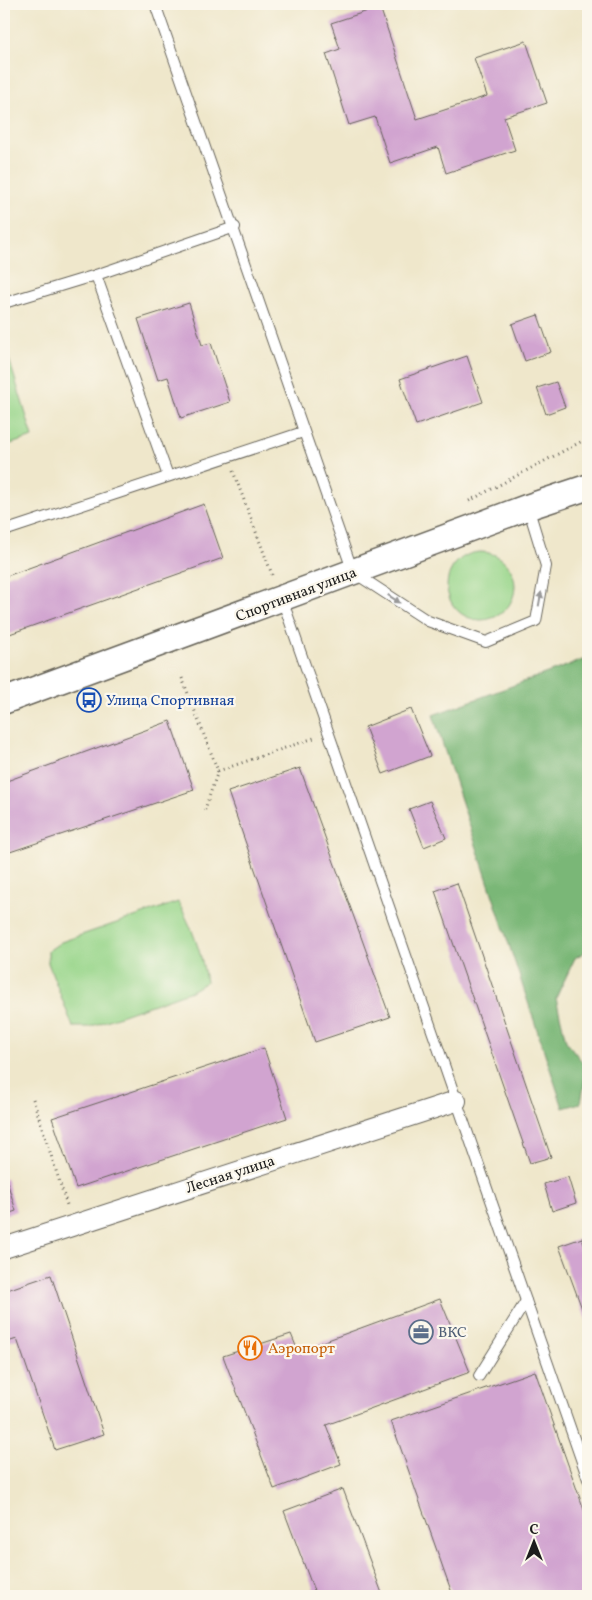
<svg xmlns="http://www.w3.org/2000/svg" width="592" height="1600" font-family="Vollkorn,serif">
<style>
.green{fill:#99d68b;stroke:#5a7954}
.forest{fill:#7ab777;stroke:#4b6a4a}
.building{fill:#d1a4d0}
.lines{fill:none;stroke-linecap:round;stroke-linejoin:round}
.service-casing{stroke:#666359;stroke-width:12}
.minor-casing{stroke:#666359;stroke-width:22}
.tertiary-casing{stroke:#666359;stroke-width:28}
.path{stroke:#666359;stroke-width:3;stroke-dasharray:1 4;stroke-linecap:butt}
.service{stroke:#fff;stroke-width:10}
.minor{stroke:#fff;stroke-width:20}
.tertiary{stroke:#fff;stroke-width:25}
.oneway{fill:#999}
.labels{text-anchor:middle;stroke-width:4.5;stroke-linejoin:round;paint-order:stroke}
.street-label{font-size:15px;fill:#1c1c1c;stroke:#fbf7ec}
.transit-label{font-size:15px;fill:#164399;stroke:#fbf7ec;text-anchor:start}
.service-label{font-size:15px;fill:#4e5e75;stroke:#fbf7ec;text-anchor:start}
.food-label{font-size:15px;fill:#c56008;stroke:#fbf7ec;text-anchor:start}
</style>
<rect width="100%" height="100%" fill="#fbf7ec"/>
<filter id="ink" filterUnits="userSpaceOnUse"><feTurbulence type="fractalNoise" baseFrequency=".02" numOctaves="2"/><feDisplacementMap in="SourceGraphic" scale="10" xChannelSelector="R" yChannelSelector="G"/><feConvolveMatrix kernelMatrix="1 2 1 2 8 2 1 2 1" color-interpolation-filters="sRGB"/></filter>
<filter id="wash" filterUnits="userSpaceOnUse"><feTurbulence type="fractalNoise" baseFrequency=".0096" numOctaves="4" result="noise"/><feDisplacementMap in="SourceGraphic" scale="20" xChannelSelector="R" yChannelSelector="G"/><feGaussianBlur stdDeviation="1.12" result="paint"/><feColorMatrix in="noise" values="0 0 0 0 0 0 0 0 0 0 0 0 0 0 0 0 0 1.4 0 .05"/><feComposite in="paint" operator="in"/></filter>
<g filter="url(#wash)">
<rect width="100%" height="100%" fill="#efe7cb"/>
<g class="green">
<polygon points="4,343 33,437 4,446"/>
<circle cx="481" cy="586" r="34"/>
<path d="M178,902C192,927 202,953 206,982L191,991L89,1027H73L48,963V951L61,942Z"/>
</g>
<polygon class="forest" points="588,658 588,950 575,958 556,998 566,1041 587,1068 581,1103 563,1108 433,715"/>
<g id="blocks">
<g class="building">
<polygon points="380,7 417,119 487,96 474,58 526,41 547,103 504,117 515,150 446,173 438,147 390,163 375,117 349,125 326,54 340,49 331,23"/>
<polygon points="189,303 202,345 211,343 230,402 181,418 168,377 158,380 138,319"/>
<polygon points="538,315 551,352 525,361 512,324"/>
<polygon points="467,356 483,402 416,425 400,379"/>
<polygon points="556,382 565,407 546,414 537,388"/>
<polygon points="204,504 223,558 4,636 4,577"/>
<polygon points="411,709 430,756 383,774 365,727"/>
<polygon points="170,721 194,790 4,854 4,782"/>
<polygon points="300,768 390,1017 315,1042 228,792"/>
<polygon points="430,801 446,838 424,847 409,809"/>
<polygon points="457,883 551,1157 530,1163 435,891"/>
<polygon points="264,1048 287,1118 76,1188 52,1118"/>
<polygon points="568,1177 576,1203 552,1211 544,1184"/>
<polygon points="6,1178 16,1211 4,1215 4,1179"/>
<polygon points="582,1238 588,1254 588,1325 559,1246"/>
<polygon points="51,1275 104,1434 55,1450 17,1339 4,1343 4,1291"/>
<polygon points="440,1299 470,1372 326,1425 341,1464 274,1489 223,1356 291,1334 298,1351"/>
<polygon points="535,1371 588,1521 588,1596 453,1596 391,1421"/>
<polygon points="343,1489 383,1596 316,1596 284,1511"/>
</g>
</g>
</g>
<g filter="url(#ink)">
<use href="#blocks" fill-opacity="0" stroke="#666359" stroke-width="1"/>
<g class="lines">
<g class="service-casing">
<g id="service">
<polyline points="155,4 353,572 428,621 486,642 536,621 546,566 528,507"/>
<polyline points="4,303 96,275"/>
<polyline points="168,476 96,275 235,227"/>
<polyline points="4,531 303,432"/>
<polyline points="282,599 588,1479"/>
<polyline points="479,1376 526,1301"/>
</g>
</g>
<g class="minor-casing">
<polyline id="minor" points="4,1248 456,1101"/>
</g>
<g class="tertiary-casing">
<polyline id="tertiary" points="4,701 528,507 588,487"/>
</g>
<g class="path">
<polyline points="233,471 273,577"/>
<polyline points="469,501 588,438"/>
<polyline points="182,678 218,771 204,812"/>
<polyline points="218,771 314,738"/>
<polyline points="33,1099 67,1205"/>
</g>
<use href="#service" class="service"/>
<use href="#minor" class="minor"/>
<use href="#tertiary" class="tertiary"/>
</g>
<defs><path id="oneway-solid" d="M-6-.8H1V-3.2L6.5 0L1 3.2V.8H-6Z" transform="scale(1.25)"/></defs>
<g class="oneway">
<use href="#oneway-solid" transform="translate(394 599) rotate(33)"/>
<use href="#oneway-solid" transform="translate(540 599) rotate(-80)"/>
</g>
</g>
<defs>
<g id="bus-ring" transform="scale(1.25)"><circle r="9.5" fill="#fbf7ec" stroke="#1a4fb4" stroke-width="1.5"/><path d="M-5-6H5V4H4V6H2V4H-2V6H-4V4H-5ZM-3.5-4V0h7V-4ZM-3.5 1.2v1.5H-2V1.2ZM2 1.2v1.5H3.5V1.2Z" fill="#1a4fb4"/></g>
<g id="office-ring" transform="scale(1.25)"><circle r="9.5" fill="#fbf7ec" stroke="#5c6f8a" stroke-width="1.5"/><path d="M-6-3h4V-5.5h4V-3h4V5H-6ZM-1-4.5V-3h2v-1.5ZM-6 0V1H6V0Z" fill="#5c6f8a"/></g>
<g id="restaurant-ring" transform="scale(1.25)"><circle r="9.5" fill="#fbf7ec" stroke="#e8710a" stroke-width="1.5"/><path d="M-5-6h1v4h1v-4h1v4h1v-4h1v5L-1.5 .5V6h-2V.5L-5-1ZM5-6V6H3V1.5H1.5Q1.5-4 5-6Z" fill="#e8710a"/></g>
</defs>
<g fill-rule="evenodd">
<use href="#bus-ring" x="89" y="700"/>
<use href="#office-ring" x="421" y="1332"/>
<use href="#restaurant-ring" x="250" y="1348"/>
</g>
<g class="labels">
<g class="street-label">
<text transform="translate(296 594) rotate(-21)" y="5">Спортивная улица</text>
<text transform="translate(230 1174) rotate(-18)" y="5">Лесная улица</text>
</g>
<g class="transit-label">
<text x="106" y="705">Улица Спортивная</text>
</g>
<g class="service-label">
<text x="438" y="1337">ВКС</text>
</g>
<g class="food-label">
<text x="268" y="1353">Аэропорт</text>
</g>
</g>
<rect width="592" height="1600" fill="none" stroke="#fbf7ec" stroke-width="20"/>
<g transform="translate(534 1542)" stroke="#fbf7ec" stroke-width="4" paint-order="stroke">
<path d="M0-4L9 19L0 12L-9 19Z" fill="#1c1c1c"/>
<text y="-8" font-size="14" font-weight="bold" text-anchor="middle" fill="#1c1c1c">С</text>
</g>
</svg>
